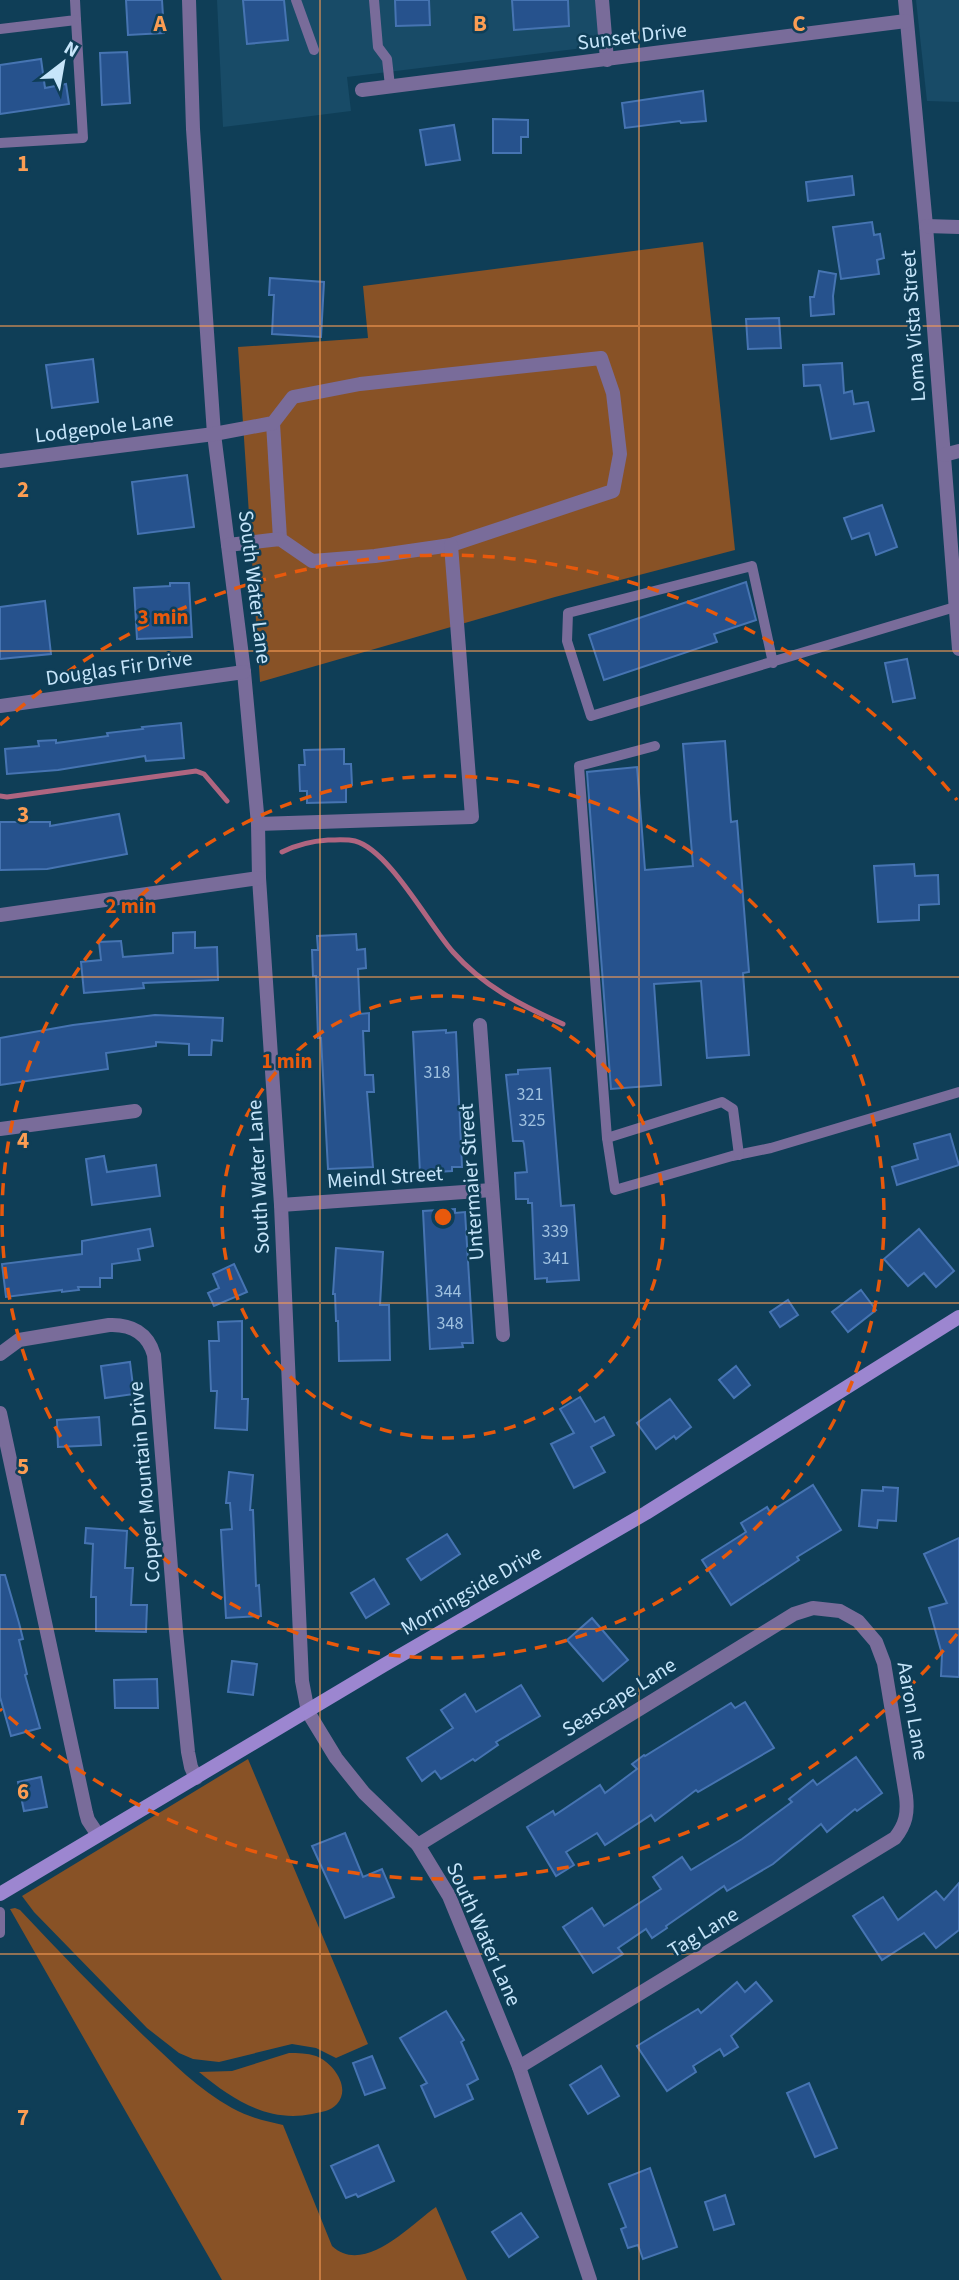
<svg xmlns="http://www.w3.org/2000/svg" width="959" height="2280" font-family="'Source Sans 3',sans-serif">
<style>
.built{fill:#184b67}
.green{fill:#885226}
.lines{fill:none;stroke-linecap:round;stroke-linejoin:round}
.stream{stroke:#af6580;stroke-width:5}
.building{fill:#26528d;stroke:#4674b2;stroke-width:2}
.lane{stroke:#796c9a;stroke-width:10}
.street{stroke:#796c9a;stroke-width:14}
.secondary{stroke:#9c86d0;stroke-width:14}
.grid{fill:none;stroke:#fc9d53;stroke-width:2;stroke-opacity:0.55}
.ring{fill:none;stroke:#e8590c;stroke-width:3.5;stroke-dasharray:12 9}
.labels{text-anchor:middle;stroke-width:5;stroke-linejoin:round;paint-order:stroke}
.number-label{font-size:18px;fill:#9ec0df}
.street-label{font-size:21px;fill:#c6e5fa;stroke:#0f3e57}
.grid-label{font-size:23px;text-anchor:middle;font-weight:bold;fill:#fc9d53;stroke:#0f3e57;stroke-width:5;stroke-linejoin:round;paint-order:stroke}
.centre{fill:#e8590c;stroke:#0f3e57;stroke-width:3.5}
.ring-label{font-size:21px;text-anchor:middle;font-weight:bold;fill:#e8590c;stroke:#0f3e57;stroke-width:5;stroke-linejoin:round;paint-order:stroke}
</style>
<rect width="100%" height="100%" fill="#0f3e57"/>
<g class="built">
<polygon points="217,0 603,0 608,45 347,77 351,111 223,127"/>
<polygon points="916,0 959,0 959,102 927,101"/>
</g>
<g class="green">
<polygon points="703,242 735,550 555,597 260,682 238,347 368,338 363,286"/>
<polygon points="248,1759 368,2044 336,2058 316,2048 292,2044 219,2062 193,2059 179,2053 147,2028 34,1912 22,1896"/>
<path d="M15,1908L20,1910C61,1954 102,1996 145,2037C172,2062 199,2090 232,2108C248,2117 265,2121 283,2125L332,2246C364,2276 410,2225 436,2207L467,2280H222L10,1909Z"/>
<path d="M289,2053C298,2053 307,2053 316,2056C332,2062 352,2087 337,2104C331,2111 321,2112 312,2114C267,2123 232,2099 199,2072L232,2071Z"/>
</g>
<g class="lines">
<g class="stream">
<polyline points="0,796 7,797 196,771 204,774 227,801"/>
<path d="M282,852C296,845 313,841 328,840C337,840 347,839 355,841C389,850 429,925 453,952C483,986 522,1006 563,1024"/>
</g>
</g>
<g class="building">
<polygon points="126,0 162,0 164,33 128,35"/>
<polygon points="243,0 284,0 288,40 247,44"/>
<polygon points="395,0 429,0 430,25 396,26"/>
<polygon points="512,0 568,0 569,26 514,30"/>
<polygon points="127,52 130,103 102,105 100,53"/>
<polygon points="41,59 45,88 66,84 69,104 0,114 0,65"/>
<polygon points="703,91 706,121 681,123 680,121 625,128 622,103"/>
<polygon points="493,119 528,120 528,137 521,137 521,153 493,153"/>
<polygon points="454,125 460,160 426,165 420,130"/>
<polygon points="852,176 854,195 808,201 806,182"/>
<polygon points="872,222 874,235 880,234 884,258 877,260 879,274 841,279 833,227"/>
<polygon points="819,271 836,274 833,296 834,314 811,316 810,297 814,297"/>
<polygon points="270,278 324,282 321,337 272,334 274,295 269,295"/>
<polygon points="779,318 781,348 748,349 746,319"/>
<polygon points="93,359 98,402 52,408 46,365"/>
<polygon points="842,363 844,393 852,391 854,404 868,402 874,431 831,439 820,385 804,386 803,365"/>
<polygon points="187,475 194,527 138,534 132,482"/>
<polygon points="882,505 897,547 876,555 869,533 852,539 844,518"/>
<polygon points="746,582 756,620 714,634 717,642 604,680 589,635"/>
<polygon points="170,583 189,583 192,637 137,639 134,588 170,586"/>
<polygon points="45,601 51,654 0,659 0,607"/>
<polygon points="907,659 915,698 893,702 885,663"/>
<polygon points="181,723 184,758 146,761 145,756 58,770 7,774 5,749 39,746 38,741 56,740 56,743 108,736 107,733 143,729 142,727"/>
<polygon points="725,741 731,822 737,821 749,972 743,973 749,1055 707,1058 701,981 654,984 661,1085 611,1089 587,772 637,767 645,870 693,866 683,744"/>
<polygon points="344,749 344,764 351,764 352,785 346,786 346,802 307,803 307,791 300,791 299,765 305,765 304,750"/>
<polygon points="119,814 127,854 47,869 0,870 0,822 50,822 50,826"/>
<polygon points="914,864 915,876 938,875 939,904 919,905 919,920 878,922 874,866"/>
<polygon points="195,932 195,948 217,947 218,980 143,983 144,988 84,993 81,962 101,960 99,942 121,941 123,957 173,953 173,933"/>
<polygon points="356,934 357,950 365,949 366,968 358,969 360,1014 369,1013 369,1031 363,1031 365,1075 373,1075 374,1092 367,1092 373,1167 328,1169 321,1038 318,1038 316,976 313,976 312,950 318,950 317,936"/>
<polygon points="155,1015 223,1018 222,1041 212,1040 211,1055 189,1055 189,1044 156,1042 156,1046 106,1053 108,1069 0,1085 0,1038 73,1025"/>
<polygon points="446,1030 446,1033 456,1032 462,1167 452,1167 452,1171 420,1173 413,1032"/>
<polygon points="550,1068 561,1206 574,1205 579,1280 547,1282 547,1278 535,1279 532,1203 528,1203 528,1199 516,1199 515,1173 527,1172 524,1144 523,1141 513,1141 506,1075 518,1074 518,1070"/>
<polygon points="950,1134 959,1165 897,1185 892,1167 918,1159 914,1144"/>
<polygon points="104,1156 107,1172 156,1165 160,1196 92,1205 86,1159"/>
<polygon points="455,1209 455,1213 465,1212 473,1343 462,1343 463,1347 430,1349 423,1211"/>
<polygon points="150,1229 153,1246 138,1249 140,1260 112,1264 112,1278 100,1278 100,1287 78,1287 79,1290 62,1292 62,1290 6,1297 2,1264 82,1254 82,1241"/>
<polygon points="919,1229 954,1271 936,1287 924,1273 908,1286 884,1259"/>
<polygon points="336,1248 383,1252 380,1305 389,1305 390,1360 339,1361 338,1321 336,1321 335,1294 333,1294"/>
<polygon points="234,1264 247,1292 214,1306 208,1293 219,1288 213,1274"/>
<polygon points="861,1290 876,1310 848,1332 832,1312"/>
<polygon points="788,1300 798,1315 780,1327 770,1312"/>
<polygon points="242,1321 242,1399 248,1399 247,1430 215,1428 217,1391 211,1391 209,1341 219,1341 218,1322"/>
<polygon points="130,1362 134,1394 105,1398 101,1366"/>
<polygon points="736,1366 750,1385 734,1398 719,1380"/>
<polygon points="580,1397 595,1422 604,1417 614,1435 591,1447 605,1472 574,1488 551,1444 574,1433 560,1409"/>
<polygon points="670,1399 691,1427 676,1439 674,1436 656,1449 637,1423"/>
<polygon points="99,1417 101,1445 58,1447 57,1420"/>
<polygon points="229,1472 253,1475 250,1510 253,1510 256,1586 259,1585 261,1616 226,1618 221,1530 232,1529 230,1503 226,1503"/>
<polygon points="813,1485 841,1530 797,1557 799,1560 731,1605 702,1560 746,1532 741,1523 767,1507 770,1512"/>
<polygon points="883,1487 898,1488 896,1521 878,1520 877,1528 859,1526 862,1490 883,1491"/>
<polygon points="86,1528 127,1531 125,1568 133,1568 131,1605 147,1605 146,1632 96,1631 96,1597 91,1597 93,1544 85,1543"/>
<polygon points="447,1534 460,1554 421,1580 407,1559"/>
<polygon points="959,1538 959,1677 941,1676 942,1654 929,1608 947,1603 924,1554"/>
<polygon points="0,1575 5,1575 19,1623 23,1639 19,1640 27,1674 25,1675 40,1728 11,1736 0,1697"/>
<polygon points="374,1579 389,1604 366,1618 351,1593"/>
<polygon points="592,1618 628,1660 603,1681 567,1640"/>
<polygon points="232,1661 257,1664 253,1695 228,1692"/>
<polygon points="157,1679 158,1708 115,1708 114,1680"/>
<polygon points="521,1685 540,1716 496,1742 498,1745 475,1761 473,1759 441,1779 435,1771 422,1781 407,1758 453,1728 441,1710 465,1694 476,1712"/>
<polygon points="745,1702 774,1748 698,1792 696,1790 655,1821 651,1815 605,1845 597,1833 566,1852 574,1865 556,1876 527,1827 553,1811 555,1815 600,1785 605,1793 637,1769 632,1764 644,1755 645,1756 731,1703 735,1708"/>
<polygon points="856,1757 882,1793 857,1811 855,1809 827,1832 821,1824 773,1864 727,1891 724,1886 666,1926 667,1928 652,1938 646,1929 618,1948 623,1954 593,1973 563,1927 592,1908 604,1926 661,1889 653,1877 682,1857 691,1870 742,1839 792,1802 789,1799 813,1780 817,1785"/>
<polygon points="41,1777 47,1807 24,1811 18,1782"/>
<polygon points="345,1833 363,1877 382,1869 394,1897 345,1918 312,1846"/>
<polygon points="959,1883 959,1930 936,1948 924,1933 882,1960 853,1916 883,1897 898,1920 936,1891 944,1900"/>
<polygon points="737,1982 745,1992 756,1982 772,2001 731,2036 738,2047 724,2056 720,2049 693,2066 696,2072 667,2091 637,2046 698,2009 701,2013"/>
<polygon points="446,2011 464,2040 461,2042 478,2079 467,2085 473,2099 435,2117 421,2086 427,2083 400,2038"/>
<polygon points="372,2056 385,2088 365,2095 353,2063"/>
<polygon points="601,2066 619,2096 588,2114 570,2085"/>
<polygon points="809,2083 837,2148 815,2157 787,2093"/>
<polygon points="378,2145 394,2181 358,2197 356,2194 346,2198 331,2166"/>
<polygon points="650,2168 677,2247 643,2259 638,2245 628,2248 621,2229 626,2227 609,2184"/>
<polygon points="725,2195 734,2224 714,2230 705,2202"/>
<polygon points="521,2213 538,2237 509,2257 492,2232"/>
</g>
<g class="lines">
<g class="lane">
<polyline points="296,0 314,50"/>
<polyline points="374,0 378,47 387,59 390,86"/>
<polyline points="0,29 76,20 75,0"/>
<polyline points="0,143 83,138 76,20"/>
<polyline points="773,663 752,566 568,613 567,641 591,716 955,607"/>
<polyline points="655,746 579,766 607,1138 615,1190 732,1156 771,1148 959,1092"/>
<polyline points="607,1138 722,1102 733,1109 739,1155"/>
<polyline points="0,1912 0,1933"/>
</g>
<g class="street">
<polyline points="189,0 193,129 214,434 244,672 258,824 259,878 281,1205 302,1681 308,1712 336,1758 364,1793 418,1845 449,1896 519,2067 590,2280"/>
<polyline points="602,0 607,60"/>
<polyline points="905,0 926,226 959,649"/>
<polyline points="362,90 906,21"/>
<polyline points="926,226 959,227"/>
<polyline points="273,423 280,539"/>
<polyline points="944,455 959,451"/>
<polyline points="0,461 214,434 273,423 293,397 360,384 601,358 613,393 620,454 613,491 451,545 375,556 312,561 280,539 228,545"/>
<polyline points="0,706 244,672"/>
<polyline points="258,824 472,817 451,545"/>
<polyline points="0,915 259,878"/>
<polyline points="480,1025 503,1335"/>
<polyline points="0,1129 135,1111"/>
<polyline points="281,1205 492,1190"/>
<path d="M0,1354L19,1340L109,1325C131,1324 148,1333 154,1355L176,1631L188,1752L191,1767L196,1778"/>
<polyline points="0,1413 86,1813 88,1820 98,1835"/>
<path d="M418,1845L794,1614L813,1608L840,1611L858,1621L876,1642L884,1663L906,1796C908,1813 906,1824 895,1838L519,2067"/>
</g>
<polyline class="secondary" points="0,1894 384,1665 646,1513 959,1317"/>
</g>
<path class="grid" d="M320,0V2280M639,0V2280M0,326H959M0,651H959M0,977H959M0,1303H959M0,1629H959M0,1954H959"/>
<g class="ring">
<circle cx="443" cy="1217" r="221"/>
<circle cx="443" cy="1217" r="441"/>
<path d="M957 1634A662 662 0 0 1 0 1709M0 725A662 662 0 0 1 957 800"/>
</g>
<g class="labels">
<g class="number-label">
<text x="437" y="1078">318</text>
<text x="530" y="1100">321</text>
<text x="532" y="1126">325</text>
<text x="555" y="1237">339</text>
<text x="556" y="1264">341</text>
<text x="448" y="1297">344</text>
<text x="450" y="1329">348</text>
</g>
<g class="street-label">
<text transform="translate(632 36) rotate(-7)" y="7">Sunset Drive</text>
<text transform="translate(913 326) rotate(-94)" y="7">Loma Vista Street</text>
<text transform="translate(104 427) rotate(-7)" y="7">Lodgepole Lane</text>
<text transform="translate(255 587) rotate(83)" y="7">South Water Lane</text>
<text transform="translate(119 668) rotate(-8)" y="7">Douglas Fir Drive</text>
<text transform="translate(258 1177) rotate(-93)" y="7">South Water Lane</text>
<text transform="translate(385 1177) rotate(-4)" y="7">Meindl Street</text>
<text transform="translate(471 1182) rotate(-94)" y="7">Untermaier Street</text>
<text transform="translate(144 1482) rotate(-95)" y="7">Copper Mountain Drive</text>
<text transform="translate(471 1590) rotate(-30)" y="7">Morningside Drive</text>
<text transform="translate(619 1697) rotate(-32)" y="7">Seascape Lane</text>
<text transform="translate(913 1711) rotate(80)" y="7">Aaron Lane</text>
<text transform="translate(703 1932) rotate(-31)" y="7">Tag Lane</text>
<text transform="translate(484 1934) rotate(66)" y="7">South Water Lane</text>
</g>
</g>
<g class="grid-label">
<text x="160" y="31">A</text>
<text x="480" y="31">B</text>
<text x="799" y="31">C</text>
<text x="23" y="171">1</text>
<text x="23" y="497">2</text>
<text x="23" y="822">3</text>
<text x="23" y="1148">4</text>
<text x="23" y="1474">5</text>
<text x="23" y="1799">6</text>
<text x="23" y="2125">7</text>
</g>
<circle cx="443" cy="1217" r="10" class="centre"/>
<g class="ring-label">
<text x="163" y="624">3 min</text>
<text x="131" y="913">2 min</text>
<text x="287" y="1068">1 min</text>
</g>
<g transform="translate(63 63) rotate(31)" stroke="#0f3e57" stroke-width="5" paint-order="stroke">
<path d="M0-5L12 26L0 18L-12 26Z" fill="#c6e5fa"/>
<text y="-10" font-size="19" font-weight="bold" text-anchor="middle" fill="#c6e5fa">N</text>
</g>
</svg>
